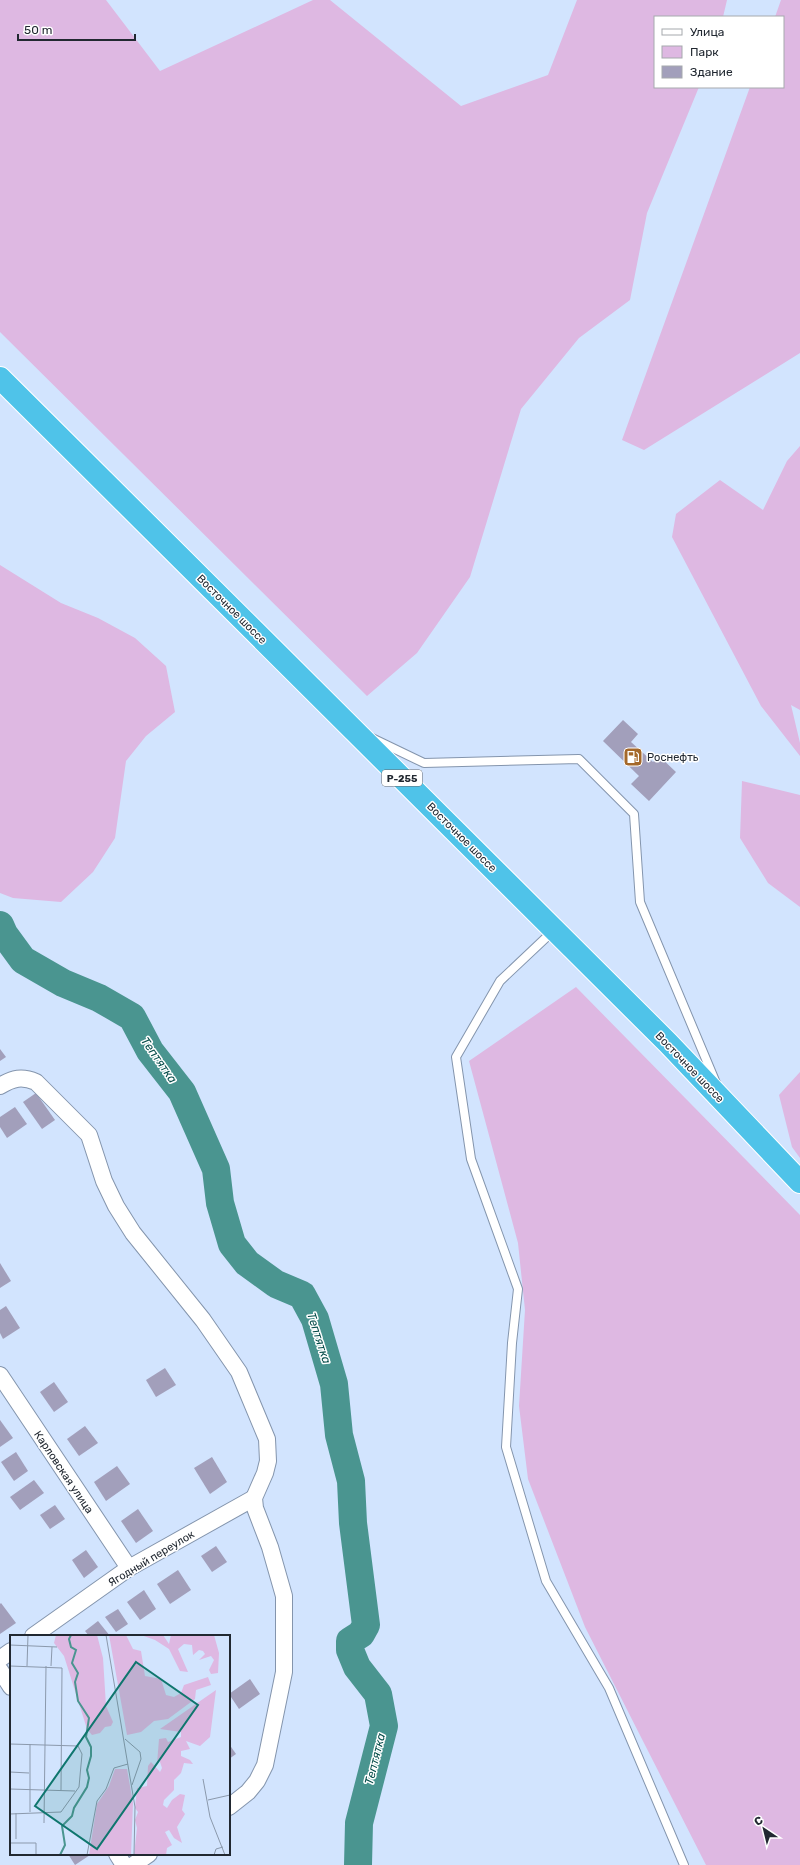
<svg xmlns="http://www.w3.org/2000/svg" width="800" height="1865" font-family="Rubik,sans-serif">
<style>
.green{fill:#deb8e2}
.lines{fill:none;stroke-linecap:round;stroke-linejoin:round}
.river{stroke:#4a9590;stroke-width:28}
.building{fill:#a29fbb}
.lane-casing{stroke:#8495ad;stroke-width:10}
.street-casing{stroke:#8495ad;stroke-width:18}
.highway-casing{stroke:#fff;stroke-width:24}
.lane{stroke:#fff;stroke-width:8}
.street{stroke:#fff;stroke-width:16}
.highway{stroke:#4fc3e9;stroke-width:22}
.labels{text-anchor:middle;stroke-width:3;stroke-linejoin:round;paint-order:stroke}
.shield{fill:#fff;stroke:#64686f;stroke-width:1}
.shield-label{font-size:10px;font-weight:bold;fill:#212831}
.street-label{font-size:11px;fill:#212831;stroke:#fff}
.poi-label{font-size:11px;fill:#212831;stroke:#fff;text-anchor:start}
.water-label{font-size:12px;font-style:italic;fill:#054c49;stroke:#fff}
.inset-river{fill:none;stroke:#4a9590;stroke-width:2}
.inset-road{fill:none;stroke:#8b99ac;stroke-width:1}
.view{fill:#0f766e;fill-opacity:0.15;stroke:#0f766e;stroke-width:2}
.inset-edge{fill:none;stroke:#212831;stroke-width:2}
</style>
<rect width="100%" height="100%" fill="#d2e4fe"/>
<g class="green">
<polygon points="0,0 106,0 160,71 313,0 330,0 461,106 548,75 577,0 727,0 723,17 655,17 655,87 699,87 647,213 630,300 579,338 521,409 470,577 417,653 367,696 0,332"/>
<polygon points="781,0 800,0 800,353 644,450 622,440 750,87 783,87 783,17 775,17"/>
<polygon points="800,446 800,710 791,705 800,743 800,756 761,706 672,537 676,514 720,480 763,510 787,461"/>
<polygon points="0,565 61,603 98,618 135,638 166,666 175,712 146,736 126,761 115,838 93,872 61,902 13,898 0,893"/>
<polygon points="742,781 800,795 800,907 768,883 740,838"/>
<polygon points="576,987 800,1215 800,1865 706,1865 585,1627 528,1479 519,1406 525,1310 518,1243 469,1061"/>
<polygon points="800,1072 800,1158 792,1147 779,1095"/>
</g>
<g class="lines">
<polyline class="river" points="0,925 4,934 23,960 63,983 99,998 132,1017 150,1051 182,1092 216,1169 220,1203 232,1244 247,1263 276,1284 302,1295 315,1319 334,1384 339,1435 351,1481 353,1523 366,1625 361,1634 350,1641 350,1650 357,1667 378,1694 384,1726 359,1823 358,1865"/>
</g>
<g class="building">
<polygon points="623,720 638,734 631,742 653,762 659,756 676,772 649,801 631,784 639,776 603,741"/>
<polygon points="0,1049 6,1057 0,1061"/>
<polygon points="36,1093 55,1120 42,1129 23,1102"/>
<polygon points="15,1107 27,1124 7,1138 0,1127 0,1117"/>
<polygon points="0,1263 11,1281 0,1288"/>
<polygon points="6,1306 20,1328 3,1339 0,1333 0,1310"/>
<polygon points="165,1368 176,1385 156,1397 146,1380"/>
<polygon points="54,1382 68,1402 54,1412 40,1392"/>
<polygon points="0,1420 13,1438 0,1447"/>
<polygon points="85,1426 98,1443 79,1456 67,1439"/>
<polygon points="16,1452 28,1471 14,1481 1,1462"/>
<polygon points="212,1457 227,1482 210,1494 194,1468"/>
<polygon points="117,1466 130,1484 106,1501 94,1482"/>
<polygon points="34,1480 44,1493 20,1510 10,1497"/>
<polygon points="55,1505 65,1519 50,1529 40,1515"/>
<polygon points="138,1509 153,1531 136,1543 121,1521"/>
<polygon points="216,1546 227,1562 212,1572 201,1556"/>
<polygon points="86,1550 98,1567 84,1578 72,1560"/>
<polygon points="178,1570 191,1590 170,1604 157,1584"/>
<polygon points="144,1590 156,1609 140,1620 127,1602"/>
<polygon points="1,1603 16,1623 0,1634 0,1604"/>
<polygon points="118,1609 128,1624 116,1632 105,1617"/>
<polygon points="98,1621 110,1636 89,1636 85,1631"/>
<polygon points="250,1679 260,1694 239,1709 229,1694"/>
<polygon points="229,1744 236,1754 229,1759"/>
<polygon points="68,1854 89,1854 90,1855 75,1865"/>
</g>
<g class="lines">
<g class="lane-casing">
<g id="lane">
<polyline points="372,738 424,763 579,759 634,814 640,902 716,1083"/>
<polyline points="553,931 500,981 456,1057 471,1159 518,1289 512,1343 506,1447 546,1581 609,1688 684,1865"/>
</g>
</g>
<g class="street-casing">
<g id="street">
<path d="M0,1086C13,1078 22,1076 36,1082L89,1135L104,1181L116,1206L133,1233L203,1320L239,1372L267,1439L268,1461L265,1473L254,1498L255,1508L270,1547L284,1596V1672L265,1765L257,1781L248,1792L229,1807"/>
<polyline points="0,1375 129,1568"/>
<polyline points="33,1636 129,1568 254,1498"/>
<polyline points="0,1659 11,1651"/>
<polyline points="0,1670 11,1687"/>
<polyline points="117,1854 124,1865"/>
<polyline points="133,1865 149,1854"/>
</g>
</g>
<g class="highway-casing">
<polyline id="highway" points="0,378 668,1043 800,1182"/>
</g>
<use href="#lane" class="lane"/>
<use href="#street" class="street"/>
<use href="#highway" class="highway"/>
</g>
<defs>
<g id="fuel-square" transform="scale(1)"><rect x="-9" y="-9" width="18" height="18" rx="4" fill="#a4682a" stroke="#fff"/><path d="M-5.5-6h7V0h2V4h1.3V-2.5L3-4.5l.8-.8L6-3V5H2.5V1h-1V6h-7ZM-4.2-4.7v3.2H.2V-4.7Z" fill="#fff"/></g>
</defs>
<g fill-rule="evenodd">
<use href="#fuel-square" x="633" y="757"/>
</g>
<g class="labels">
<rect class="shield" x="382" y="770" width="40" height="16" rx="3"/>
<g class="shield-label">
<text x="402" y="782">Р-255</text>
</g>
<g class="street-label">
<text transform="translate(232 609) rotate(45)" y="4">Восточное шоссе</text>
<text transform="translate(462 837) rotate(45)" y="4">Восточное шоссе</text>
<text transform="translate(690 1067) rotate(46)" y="4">Восточное шоссе</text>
<text transform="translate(64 1472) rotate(56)" y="4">Карловская улица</text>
<text transform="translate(151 1558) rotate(-31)" y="4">Ягодный переулок</text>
</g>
<g class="poi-label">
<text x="647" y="761">Роснефть</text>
</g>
<g class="water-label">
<text transform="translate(159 1060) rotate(55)" y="4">Тептятка</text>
<text transform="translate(319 1338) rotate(72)" y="4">Тептятка</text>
<text transform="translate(375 1759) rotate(-76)" y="4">Тептятка</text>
</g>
</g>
<g transform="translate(10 1635)">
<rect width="220" height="220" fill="#d2e4fe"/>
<path d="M46,0H87L93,23L96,71L103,87L101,91L95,92L90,98L82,100L77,94L54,21L44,8ZM99,0H116L123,14L131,16L135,41L151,44L156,60L164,62L171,58L174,50L198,42L201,50L186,55L185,64L158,84L144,86L131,97L117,100ZM131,0H153L159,9L161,0H204L209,18L208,38L201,39L199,35L204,25L201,21L189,25L195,19L193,16L189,15L183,20L182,10L174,9L168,14L178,37L170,36L159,14L145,5ZM206,55L200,102L190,111L176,106L180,114L171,116V121L180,125L183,129L174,128L171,138L164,145V155L154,165L153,170L157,173L162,165L170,159L175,160L172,175L175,179L167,192L172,208L164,203L159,195L155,197L162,210L157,213L156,220H124L127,193L125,185L128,177L125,173L127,153L137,151L138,131L141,127L150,137L152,133L149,124L147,129L149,104L156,103L158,107L171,102V97L150,94ZM105,134H117L123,168L121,220H79L87,169L99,151Z" fill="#deb8e2"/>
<path class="inset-river" d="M50,220L55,210L52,191L62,181L64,173L77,152L79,143L77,135L81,121V112L76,102L79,83L68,66L65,47L68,38L62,28L66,15L61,12L59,4L61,0"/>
<path class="inset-road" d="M96,0L125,172L124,220M0,10L47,12M0,31L52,33L51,155M17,31L18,0M41,31L42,12M115,104L130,117L131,124L122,150M0,109L68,111L72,119L69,152L51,177L0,179M20,109V177M0,137L19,138M193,144L200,182L215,220M0,154L65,156M198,165L220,160M6,178V204M34,188L36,31M0,208H26V220M77,220L87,166L96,154L104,133L118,129M204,220L206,214L213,212"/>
<path class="view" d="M126,27L188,70L87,214L25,171Z"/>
<rect width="220" height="220" class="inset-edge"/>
</g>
<rect x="654" y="16" width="130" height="72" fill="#ffffff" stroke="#a6a9ad"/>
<rect x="662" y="29" width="20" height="6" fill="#ffffff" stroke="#a6a9ad"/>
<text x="690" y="36" font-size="12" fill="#212831">Улица</text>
<rect x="662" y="46" width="20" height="12" fill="#deb8e2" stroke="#a6a9ad"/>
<text x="690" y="56" font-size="12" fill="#212831">Парк</text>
<rect x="662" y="66" width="20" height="12" fill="#a29fbb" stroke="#a6a9ad"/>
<text x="690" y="76" font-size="12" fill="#212831">Здание</text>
<g transform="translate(764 1829) rotate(325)" stroke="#ffffff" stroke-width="3" paint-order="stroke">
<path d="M0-3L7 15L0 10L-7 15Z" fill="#212831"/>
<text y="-6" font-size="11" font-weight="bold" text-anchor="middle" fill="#212831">С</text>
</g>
<path d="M18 34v6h117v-6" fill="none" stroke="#212831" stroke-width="2"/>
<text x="24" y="34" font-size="12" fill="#212831" stroke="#ffffff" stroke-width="3" paint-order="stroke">50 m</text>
</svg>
